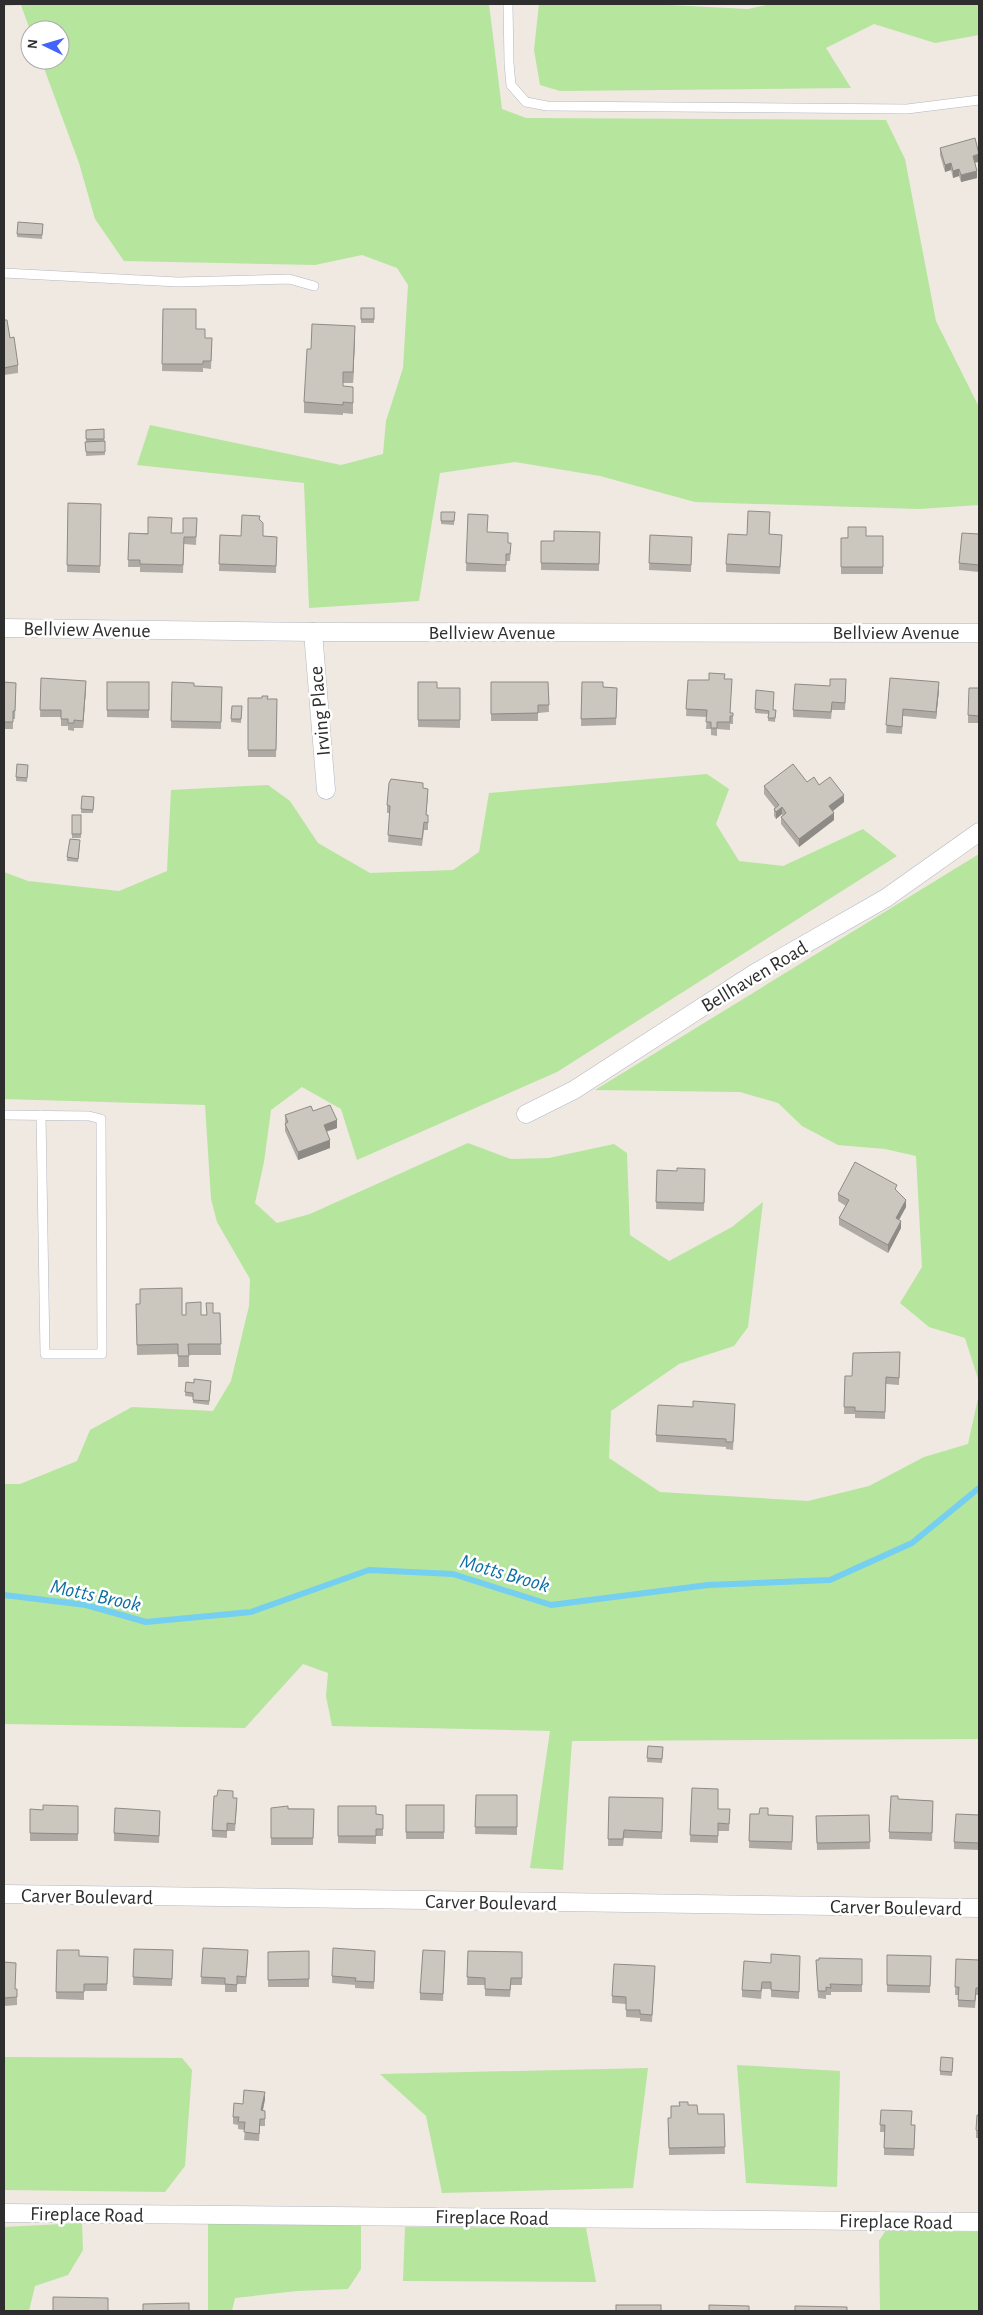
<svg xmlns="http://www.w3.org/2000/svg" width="983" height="2315" font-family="'Alegreya Sans',sans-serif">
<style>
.green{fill:#b6e59e}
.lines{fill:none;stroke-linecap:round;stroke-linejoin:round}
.stream{stroke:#75cff0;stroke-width:6}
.lane-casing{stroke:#b4b7c1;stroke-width:10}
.street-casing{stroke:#b4b7c1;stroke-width:19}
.lane{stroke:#fff;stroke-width:9}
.street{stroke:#fff;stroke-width:18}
.wall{fill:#afaba4}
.shaded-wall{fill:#8e8b86}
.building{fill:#cbc7bf;stroke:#8e8b86}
.labels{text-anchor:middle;stroke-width:5;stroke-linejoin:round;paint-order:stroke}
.street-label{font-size:20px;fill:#2e2e2e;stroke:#fff}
.water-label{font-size:21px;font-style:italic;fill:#0d6fa3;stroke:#fff}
</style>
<rect width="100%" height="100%" fill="#efe9e1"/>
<g class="green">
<polygon points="4,4 489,4 502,109 526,118 886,120 905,159 936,321 979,407 979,505 919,509 695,502 600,476 515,462 440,473 419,601 309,608 304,483 137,465 150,425 341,465 383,454 386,421 403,368 408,285 397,268 362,255 315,265 124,261 95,219 79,163 41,60 60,60 60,30 30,30 21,5 4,6"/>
<polygon points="539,4 649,4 748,9 771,4 979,4 979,35 935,43 874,24 826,48 851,88 560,91 540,85 534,50"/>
<polygon points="707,774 729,789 716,824 739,861 783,866 863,829 897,856 557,1072 357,1160 341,1109 302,1087 271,1110 264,1162 255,1203 277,1223 310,1214 468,1143 511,1159 549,1158 614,1144 627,1153 630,1235 669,1261 732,1227 763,1202 748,1327 734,1346 679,1364 611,1411 609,1458 660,1492 808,1501 869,1486 924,1457 968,1444 979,1394 979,1739 572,1741 563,1870 530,1868 550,1731 332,1726 326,1696 328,1673 303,1664 245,1728 4,1724 4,1484 20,1484 77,1461 90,1430 132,1407 213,1411 231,1381 249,1306 250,1279 217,1222 211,1199 205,1105 4,1099 4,872 28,881 119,891 167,871 171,790 268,785 290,801 318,843 370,873 453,870 479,852 489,793"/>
<polygon points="979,854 979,1382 965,1338 929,1327 900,1303 922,1267 916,1156 885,1149 838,1145 802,1126 778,1103 740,1092 595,1090"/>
<polygon points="4,2057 182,2058 192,2070 185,2166 165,2192 4,2190"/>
<polygon points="737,2065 840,2071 837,2187 746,2183"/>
<polygon points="648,2068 633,2188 442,2193 426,2116 380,2074"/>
<polygon points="208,2222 361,2222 361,2269 348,2289 297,2291 235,2298 232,2311 208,2311"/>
<polygon points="82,2223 83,2250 68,2275 35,2286 29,2311 4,2311 4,2227"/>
<polygon points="405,2227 586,2228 596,2282 403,2281"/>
<polygon points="886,2230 979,2232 979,2311 880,2311 879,2241"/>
</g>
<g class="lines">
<polyline class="stream" points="4,1595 86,1605 146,1622 251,1612 369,1570 453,1574 551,1605 708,1585 830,1580 912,1543 979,1488"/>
<g class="lane-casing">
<g id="lane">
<polyline points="508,4 509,63 511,85 526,102 547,106 907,109 979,100"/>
<polyline points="4,273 178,282 289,279 314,286"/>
<polyline points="4,1115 89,1116 101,1119 102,1354 45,1354 41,1115"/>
</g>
</g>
<g class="street-casing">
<g id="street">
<polyline points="4,628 313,632 979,633"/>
<polyline points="313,632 326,790"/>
<polyline points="526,1114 574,1090 755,973 886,898 979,832"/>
<polyline points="4,1894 979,1908"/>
<polyline points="4,2213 979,2222"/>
</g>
</g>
<use href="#lane" class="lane"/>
<use href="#street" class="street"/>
</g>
<g class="wall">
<polygon points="940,148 975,163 977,178 961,182 959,176 953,178 951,170 945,172 940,155"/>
<polygon points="18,222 43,224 42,239 17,237"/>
<rect x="361" y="308" width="13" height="15"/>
<polygon points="163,309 196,329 205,338 212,338 211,369 203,368 203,372 162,371"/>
<polygon points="4,320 10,338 18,365 18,373 4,375"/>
<polygon points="355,337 353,383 343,383 343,386 353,397 353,414 343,413 343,415 304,413 304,402 311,349"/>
<polygon points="104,429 105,455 86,456 86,430"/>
<polygon points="68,503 101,504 100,573 67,572"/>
<polygon points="441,512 455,512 454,525 441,524"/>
<polygon points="468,514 487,532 508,543 511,543 510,561 506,561 506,572 466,571"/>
<polygon points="197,518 196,545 184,544 183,573 140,572 140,567 128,567 129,533 183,533"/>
<polygon points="260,519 263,536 277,537 276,573 219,571 220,535 241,536"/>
<polygon points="770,520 769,534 782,542 780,574 726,572 726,564 747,535"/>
<polygon points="600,532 599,571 541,570 541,541 554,541"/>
<polygon points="979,534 979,572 959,570 959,563"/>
<polygon points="650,535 692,537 691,572 649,570"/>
<polygon points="866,536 883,536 883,574 841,574 841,538"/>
<polygon points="41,678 86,688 83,728 74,728 74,731 68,730 68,726 61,726 61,717 40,717"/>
<polygon points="890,678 939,690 936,719 903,716 902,734 886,733"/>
<polygon points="688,680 709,680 731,713 733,713 733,724 730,724 730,730 717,729 717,736 711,735 711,729 706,729 707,717 686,716"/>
<polygon points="4,682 16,683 15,719 13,719 13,729 4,729"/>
<polygon points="107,682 149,682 149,718 107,717"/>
<polygon points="172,682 194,686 222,687 221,729 171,728"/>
<polygon points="418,682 437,688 460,688 460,728 418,727"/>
<polygon points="491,682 548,682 549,712 538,713 538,721 491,721"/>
<polygon points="582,682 603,687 617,688 616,725 581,726"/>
<polygon points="846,687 845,710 832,710 831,719 793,717 793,710"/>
<polygon points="979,688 979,723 968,723 968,715"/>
<polygon points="248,698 268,699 277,699 276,757 248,757"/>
<polygon points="232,706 242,706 241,723 231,722"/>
<polygon points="755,709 776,710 775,722 768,721 768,714 755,713"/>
<polygon points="28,769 27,782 16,781 16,777"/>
<polygon points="807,782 819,785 844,802 833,811 834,820 799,847 781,824 781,817 783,816 782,814 776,819 774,816 774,809 775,808 764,794 764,786"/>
<polygon points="423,788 428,796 426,815 428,822 428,830 424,830 422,846 388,842 390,813 387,813 387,805"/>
<polygon points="94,797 93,813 81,813 81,809"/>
<rect x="72" y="815" width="9" height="23"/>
<polygon points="80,844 78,862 67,861 67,857"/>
<polygon points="313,1111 337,1128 326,1132 330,1148 298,1160 285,1131 285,1115"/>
<polygon points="705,1169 704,1211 656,1209 657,1170 677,1171"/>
<polygon points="897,1191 906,1207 899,1220 901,1228 888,1253 839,1225 839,1218 846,1206 838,1201 838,1194"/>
<polygon points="136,1304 182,1315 206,1315 213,1313 220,1313 221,1355 189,1355 189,1367 178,1367 178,1354 137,1355"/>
<polygon points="900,1352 899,1385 886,1384 885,1419 855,1418 855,1414 844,1414 845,1376 852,1376"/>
<polygon points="186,1382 211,1385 209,1405 193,1403 193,1397 185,1396"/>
<polygon points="735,1411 733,1450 726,1449 726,1447 656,1442 656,1435"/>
<polygon points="648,1746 663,1747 662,1763 647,1762"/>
<polygon points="692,1788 718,1809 730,1809 729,1831 718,1831 718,1843 690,1842"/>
<polygon points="476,1795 517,1795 517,1835 475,1834"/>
<polygon points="609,1797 663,1798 662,1839 624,1838 623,1846 608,1846"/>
<polygon points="233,1798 237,1805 235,1831 227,1831 227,1838 212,1837 212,1830"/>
<polygon points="898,1799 933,1801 932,1841 889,1839 889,1832"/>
<rect x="406" y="1805" width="38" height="34"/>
<polygon points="78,1806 78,1841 30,1841 30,1809 43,1810"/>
<polygon points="338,1806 376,1814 383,1815 383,1836 376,1836 376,1844 338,1843"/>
<polygon points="271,1808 314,1809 313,1845 271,1845"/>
<polygon points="750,1814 793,1816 792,1850 749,1848"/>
<polygon points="869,1815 870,1849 817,1850 816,1816"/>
<polygon points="979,1815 979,1850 954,1849 954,1842"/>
<polygon points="160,1818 159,1843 114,1841 114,1833"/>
<polygon points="203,1948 248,1957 246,1984 237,1984 237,1992 225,1992 225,1985 201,1984"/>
<polygon points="134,1949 173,1950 172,1986 133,1985"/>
<polygon points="57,1950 79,1956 108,1957 107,1991 84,1991 84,2000 56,1999"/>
<polygon points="309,1951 309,1987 268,1987 268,1952"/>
<polygon points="468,1951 522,1952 522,1985 511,1985 510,1997 485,1996 485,1985 467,1985"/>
<polygon points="887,1955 931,1956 930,1993 887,1992"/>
<polygon points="375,1958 374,1989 355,1988 355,1985 332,1983 332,1976"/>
<polygon points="445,1958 443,2001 420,2000 420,1993"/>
<polygon points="862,1959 862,1992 831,1992 831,1995 826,1995 826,1999 818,1998 816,1960"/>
<polygon points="956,1959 979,1960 979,1995 976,1995 975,2008 958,2007 958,1995 955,1995"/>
<polygon points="4,1962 15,1989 17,1989 17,2005 4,2006"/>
<polygon points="771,1963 800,1963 799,1999 771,1997 771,1989 762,1989 761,1999 742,1997 742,1990"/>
<polygon points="655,1973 652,2022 640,2021 640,2018 626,2017 626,2004 612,2003 612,1996"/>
<polygon points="953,2061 952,2076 940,2075 940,2071"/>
<polygon points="265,2099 263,2110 265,2118 265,2126 260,2126 259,2141 244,2140 245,2130 238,2129 238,2125 233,2124 233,2117 243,2104"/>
<polygon points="688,2105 698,2114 724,2114 725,2154 669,2155 668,2118 671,2118 679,2106"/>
<polygon points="881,2110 912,2125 915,2125 914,2156 884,2155 884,2132 880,2132"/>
<polygon points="979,2115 979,2138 976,2138 976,2130"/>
<polygon points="979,2139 979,2158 978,2158"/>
</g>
<g class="shaded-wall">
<polygon points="979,154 979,162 973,163 973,156"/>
<polygon points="951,163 951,170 945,172 945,165"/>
<polygon points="959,169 959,176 953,178 953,171"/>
<polygon points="977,171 977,178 961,182 961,175"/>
<polygon points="355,326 355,337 353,383 353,372"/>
<polygon points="86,681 86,688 83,728 83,721"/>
<polygon points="939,682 939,690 936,719 936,712"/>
<polygon points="844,795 844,802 829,814 829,806"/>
<polygon points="782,807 782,814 776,819 776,812"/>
<polygon points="834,813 834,820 799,847 799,839"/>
<polygon points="337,1120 337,1128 324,1132 324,1125"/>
<polygon points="330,1140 330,1148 298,1160 298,1152"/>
<polygon points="906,1200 906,1207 896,1225 896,1218"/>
<polygon points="901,1221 901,1228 888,1253 888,1245"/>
<polygon points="265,2092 265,2099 261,2118 261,2110"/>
</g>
<g class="building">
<polygon points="975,138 979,154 973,156 977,171 961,175 959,169 953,171 951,163 945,165 940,148"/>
<polygon points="18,222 43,224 42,235 17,234"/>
<rect x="361" y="308" width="13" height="11"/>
<polygon points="163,309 196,309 196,329 205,329 205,338 212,338 211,361 203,361 203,364 162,364"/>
<polygon points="4,320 7,320 10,338 14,337 18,365 4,368"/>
<polygon points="312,324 355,326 353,372 343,372 343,386 353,387 353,403 343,402 343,405 304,402 307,349 311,349"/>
<polygon points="104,429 104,439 86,439 86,430"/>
<polygon points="105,441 105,452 86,452 85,442"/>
<polygon points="68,503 101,504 100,566 67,565"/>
<polygon points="748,511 770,512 769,534 782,535 780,567 726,564 728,534 747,535"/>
<polygon points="441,512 455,512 454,521 441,521"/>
<polygon points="468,514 488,515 487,532 508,533 508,543 511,543 510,554 506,554 506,565 466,563"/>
<polygon points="242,515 260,516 259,519 263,523 263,536 277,537 276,566 219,564 220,535 241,536"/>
<polygon points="148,517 172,518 171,533 183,533 183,518 197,518 196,537 184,537 183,565 140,564 140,560 128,560 129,533 148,534"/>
<polygon points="848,527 866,527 866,536 883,536 883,567 841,567 841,538 848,538"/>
<polygon points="554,531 600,532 599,564 541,563 541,541 554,541"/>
<polygon points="962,533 979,534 979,565 959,563"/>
<polygon points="650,535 692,537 691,565 649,563"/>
<polygon points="709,673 725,674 724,679 732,679 730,713 733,713 733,716 730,716 730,722 717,722 717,728 711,728 711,722 706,722 707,710 686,709 688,680 709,680"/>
<polygon points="41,678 86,681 83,721 74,720 74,723 68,723 68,719 61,719 61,710 40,710"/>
<polygon points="890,678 939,682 936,712 903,709 902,727 886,725"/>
<polygon points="830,679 846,679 845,703 832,702 831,712 793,710 795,684 830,686"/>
<polygon points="4,682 16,683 15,711 13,711 13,722 4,722"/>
<rect x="107" y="682" width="42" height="28"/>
<polygon points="172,682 194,683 194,686 222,687 221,722 171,721"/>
<polygon points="418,682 437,682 437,688 460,688 460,720 418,720"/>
<polygon points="491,682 548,682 549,705 538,705 538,713 491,714"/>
<polygon points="582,682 603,682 603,687 617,688 616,718 581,719"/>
<polygon points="969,688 979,688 979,716 968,715"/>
<polygon points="756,690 774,692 773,710 776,710 775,718 768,718 769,711 755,709"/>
<polygon points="262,696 268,696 267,699 277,699 276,750 248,750 248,698 262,698"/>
<polygon points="232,706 242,706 241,719 231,719"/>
<polygon points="17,764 28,765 27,778 16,777"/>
<polygon points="793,764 807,782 814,777 819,785 830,777 844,795 829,806 834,813 799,839 781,817 786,813 782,807 776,812 774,809 779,805 764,786"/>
<polygon points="391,779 423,783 423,788 428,789 426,815 428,815 428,823 424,822 422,839 388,835 390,806 387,805 389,783"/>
<polygon points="82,796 94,797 93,810 81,809"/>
<rect x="72" y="815" width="9" height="19"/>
<polygon points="70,839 80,840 78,859 67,857"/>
<polygon points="330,1105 337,1120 324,1125 330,1140 298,1152 285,1124 288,1122 285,1115 311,1106 313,1111"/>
<polygon points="855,1162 897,1185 895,1189 906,1200 896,1218 901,1221 888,1245 839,1218 849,1200 838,1194"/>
<polygon points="677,1168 705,1169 704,1203 656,1202 657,1170 677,1171"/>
<polygon points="182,1288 182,1315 186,1315 186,1303 201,1302 201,1315 207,1315 206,1303 213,1303 213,1313 220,1313 221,1344 188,1344 189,1356 178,1356 178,1344 137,1345 136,1304 140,1304 140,1289"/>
<polygon points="900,1352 899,1378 886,1377 885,1412 855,1411 855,1407 844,1407 845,1376 852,1376 853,1353"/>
<polygon points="194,1379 211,1381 209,1401 193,1400 193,1393 185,1392 186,1382 194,1383"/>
<polygon points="693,1401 735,1404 733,1442 726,1442 726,1439 656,1435 658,1405 693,1407"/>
<polygon points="648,1746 663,1747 662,1759 647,1758"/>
<polygon points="692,1788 718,1789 718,1809 730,1809 729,1824 718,1823 718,1836 690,1835"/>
<polygon points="218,1790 233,1791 233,1798 237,1798 235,1824 227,1823 227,1831 212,1830 214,1796 217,1796"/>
<polygon points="476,1795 517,1795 517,1827 475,1827"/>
<polygon points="891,1796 898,1796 898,1799 933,1801 932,1833 889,1832"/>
<polygon points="609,1797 663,1798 662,1832 624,1830 623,1839 608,1839"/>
<polygon points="43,1805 78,1806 78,1834 30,1833 30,1809 43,1810"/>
<rect x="406" y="1805" width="38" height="27"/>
<polygon points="288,1806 288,1809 314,1809 313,1838 271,1838 271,1808"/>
<polygon points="338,1806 376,1806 376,1814 383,1815 383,1829 376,1829 376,1836 338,1836"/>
<polygon points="115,1808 160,1811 159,1836 114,1833"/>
<polygon points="760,1808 768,1808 768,1815 793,1816 792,1842 749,1841 750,1814 759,1814"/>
<polygon points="956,1814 979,1815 979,1843 954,1842"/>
<polygon points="869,1815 870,1842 817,1843 816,1816"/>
<polygon points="203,1948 248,1950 246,1977 237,1976 237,1985 225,1984 225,1978 201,1977"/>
<polygon points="333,1948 375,1951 374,1982 355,1981 356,1978 332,1976"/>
<polygon points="134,1949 173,1950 172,1979 133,1977"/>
<polygon points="57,1950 79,1950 79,1956 108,1957 107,1984 84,1984 84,1992 56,1992"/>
<polygon points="423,1950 445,1951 443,1994 420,1993"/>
<polygon points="309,1951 309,1979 268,1980 268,1952"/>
<polygon points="468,1951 522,1952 522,1978 511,1978 510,1990 485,1989 485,1978 467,1977"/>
<polygon points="771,1954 800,1956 799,1992 771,1990 771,1982 762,1982 761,1991 742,1990 744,1961 771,1963"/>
<polygon points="887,1955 931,1956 930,1986 887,1985"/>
<polygon points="819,1958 862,1959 862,1985 830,1984 831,1988 826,1987 826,1991 818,1991 816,1960 819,1960"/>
<polygon points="956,1959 979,1960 979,1988 976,1988 975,2001 958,2000 959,1987 955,1987"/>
<polygon points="4,1962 16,1963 15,1989 17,1989 17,1997 4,1998"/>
<polygon points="614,1964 655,1966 652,2015 640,2014 640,2010 626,2010 626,1997 612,1996"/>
<polygon points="941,2057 953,2058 952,2072 940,2071"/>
<polygon points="244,2090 265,2092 261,2110 265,2111 265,2119 260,2119 259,2134 244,2132 245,2122 238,2122 239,2117 233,2117 234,2103 243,2104"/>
<polygon points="679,2102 688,2102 688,2105 697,2105 698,2114 724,2114 725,2147 669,2148 668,2118 671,2118 671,2106 680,2106"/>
<polygon points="881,2110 912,2111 911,2125 915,2125 914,2149 884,2148 885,2125 880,2125"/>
<polygon points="977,2115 979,2115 979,2131 976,2130"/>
<polygon points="53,2297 108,2298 108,2311 53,2311"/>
<polygon points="189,2303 189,2311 143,2311 143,2304"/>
<rect x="616" y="2305" width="45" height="6"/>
<polygon points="709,2305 749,2306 749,2311 709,2311"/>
<polygon points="795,2306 847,2307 847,2311 795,2311"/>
</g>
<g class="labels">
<g class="street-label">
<text transform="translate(87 629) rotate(1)" y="7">Bellview Avenue</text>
<text x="492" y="639">Bellview Avenue</text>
<text x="896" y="639">Bellview Avenue</text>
<text transform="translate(319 711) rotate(-95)" y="7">Irving Place</text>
<text transform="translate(754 976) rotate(-31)" y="7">Bellhaven Road</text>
<text transform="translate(87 1896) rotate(1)" y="7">Carver Boulevard</text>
<text transform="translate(491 1902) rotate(1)" y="7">Carver Boulevard</text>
<text transform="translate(896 1907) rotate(1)" y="7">Carver Boulevard</text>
<text transform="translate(87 2214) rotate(1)" y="7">Fireplace Road</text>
<text transform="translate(492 2217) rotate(1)" y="7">Fireplace Road</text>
<text transform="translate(896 2221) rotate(1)" y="7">Fireplace Road</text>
</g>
<g class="water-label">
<text transform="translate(505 1573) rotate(16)" y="7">Motts Brook</text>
<text transform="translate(96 1595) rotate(12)" y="7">Motts Brook</text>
</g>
</g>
<rect width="983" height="2315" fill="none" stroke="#2e2e2e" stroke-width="10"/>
<g transform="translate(45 45) rotate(275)"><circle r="24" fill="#ffffff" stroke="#ababab"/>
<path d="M0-4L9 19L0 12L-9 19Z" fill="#4264fb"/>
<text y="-8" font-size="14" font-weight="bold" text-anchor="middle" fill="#2e2e2e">N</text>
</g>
</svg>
